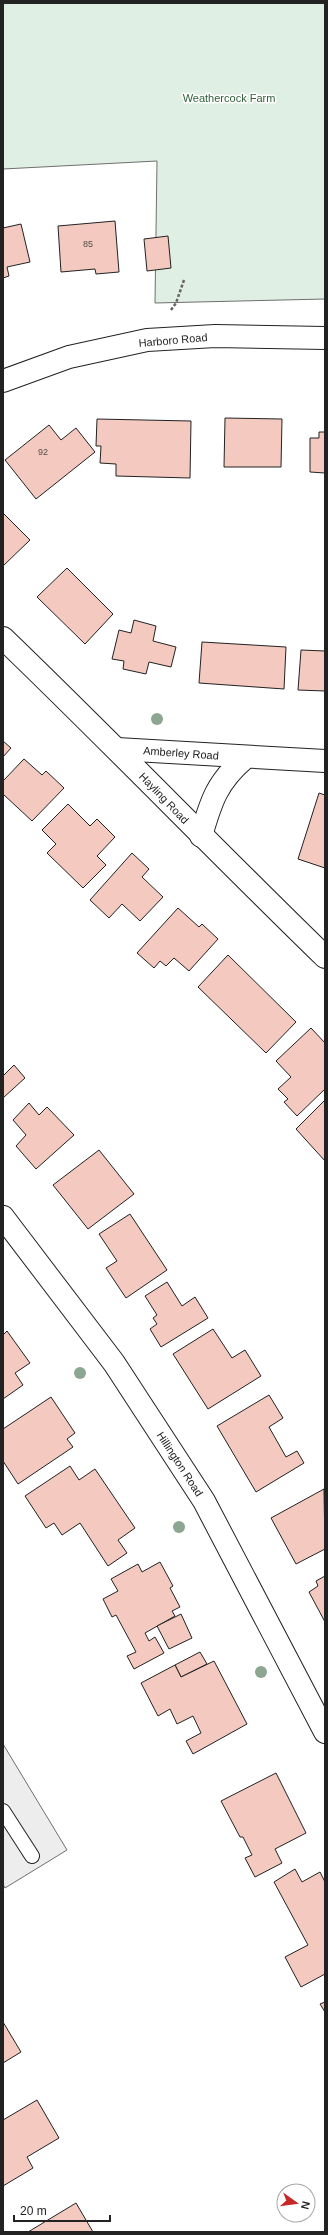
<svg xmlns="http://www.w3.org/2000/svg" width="328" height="2235" font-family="Helvetica,sans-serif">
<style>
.green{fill:#e0efe3;stroke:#6f6f6f}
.parking{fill:#ededed;stroke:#6f6f6f}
.building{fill:#f3c9c0;stroke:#222}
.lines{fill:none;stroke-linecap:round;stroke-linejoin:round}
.service-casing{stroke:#222;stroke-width:16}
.minor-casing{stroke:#222;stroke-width:24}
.primary-casing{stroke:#222;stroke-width:24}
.path{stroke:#646464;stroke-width:2.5;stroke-dasharray:3 2;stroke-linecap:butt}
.service{stroke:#fff;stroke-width:14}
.minor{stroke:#fff;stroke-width:22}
.primary{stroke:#fff;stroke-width:22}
.tree{fill:#8da692}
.labels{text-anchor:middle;stroke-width:3;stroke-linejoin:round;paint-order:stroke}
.number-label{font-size:9px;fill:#564c4a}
.park-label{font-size:11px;fill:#2f5e38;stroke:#fff}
.street-label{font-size:11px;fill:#222;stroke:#fff}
</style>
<rect width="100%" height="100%" fill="#fff"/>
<polygon class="green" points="3,3 325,3 325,299 155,303 157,161 3,169"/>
<polygon class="parking" points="3,1744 67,1850 5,1888 3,1884"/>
<g class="building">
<polygon points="115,221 119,272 96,274 95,269 61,272 58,226"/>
<polygon points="21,224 30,262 7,267 9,276 3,278 3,228"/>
<polygon points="168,236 171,268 147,271 144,239"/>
<polygon points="225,418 282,419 281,467 224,467"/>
<polygon points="97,419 191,421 190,478 116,476 116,464 100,463 101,446 96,446"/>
<polygon points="49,425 61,440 76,428 95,452 36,499 5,460"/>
<polygon points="319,432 325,432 325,473 310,472 310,438 319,438"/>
<polygon points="3,513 30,540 3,566"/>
<polygon points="67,568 113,614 85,644 37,597"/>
<polygon points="134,620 156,626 153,641 176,647 171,667 149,662 146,674 123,669 124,661 112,659 119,630 131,633"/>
<polygon points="202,642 286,647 284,689 199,683"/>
<polygon points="301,650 325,651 325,691 298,690"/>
<polygon points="3,741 11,748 3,757"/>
<polygon points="24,759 42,775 46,771 64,788 32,821 3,794 3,781"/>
<polygon points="319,793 325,795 325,868 298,859"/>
<polygon points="68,804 90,826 97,819 115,837 97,856 106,865 83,888 47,853 56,844 42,830"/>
<polygon points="132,853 149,869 142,877 163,897 140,921 122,904 109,918 90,900"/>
<polygon points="178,908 199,927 202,924 218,939 189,971 174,958 166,966 160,961 154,968 137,953"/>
<polygon points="228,955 296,1022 266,1053 198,987"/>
<polygon points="311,1028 325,1043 325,1089 297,1116 284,1102 288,1099 278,1089 291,1077 276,1061"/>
<polygon points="14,1065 25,1078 3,1098 3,1076"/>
<polygon points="325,1100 325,1161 296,1129"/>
<polygon points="29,1103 39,1115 47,1107 74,1135 36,1169 16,1146 26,1135 13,1120"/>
<polygon points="99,1150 134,1194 88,1229 53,1185"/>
<polygon points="130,1214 167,1270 126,1298 106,1268 117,1261 99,1234"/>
<polygon points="167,1282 182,1306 195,1297 208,1318 161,1347 150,1329 157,1324 153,1318 157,1315 145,1296"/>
<polygon points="213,1329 232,1358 245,1350 261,1376 208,1409 173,1354"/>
<polygon points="7,1331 30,1363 15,1373 23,1385 3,1399 3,1335"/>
<polygon points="269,1395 283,1418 269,1427 286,1457 297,1451 304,1463 256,1492 217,1426"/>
<polygon points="51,1397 75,1433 67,1439 73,1447 18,1484 3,1461 3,1429"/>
<polygon points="70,1466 79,1480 95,1469 135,1528 118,1540 127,1553 108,1566 80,1523 62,1535 54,1523 46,1528 25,1496"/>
<polygon points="324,1489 325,1549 296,1564 271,1518"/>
<polygon points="160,1562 173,1586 170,1588 180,1607 172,1611 175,1616 145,1633 149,1641 155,1637 164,1653 134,1669 127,1656 136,1652 116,1615 112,1617 103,1599 118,1591 111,1579 138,1564 142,1572"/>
<polygon points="325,1576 325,1622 309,1592 318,1586 316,1581"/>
<polygon points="181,1614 192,1638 169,1649 157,1626"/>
<polygon points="200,1652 207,1664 181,1677 175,1665"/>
<polygon points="214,1661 247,1724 193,1754 186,1741 201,1733 193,1716 177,1724 170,1709 158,1716 141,1683 175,1665 181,1677"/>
<polygon points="276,1773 306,1833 275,1849 282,1863 255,1877 245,1858 252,1855 243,1837 240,1837 221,1801"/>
<polygon points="295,1869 302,1882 320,1872 325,1882 325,1974 301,1987 285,1957 308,1945 274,1882"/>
<polygon points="325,2002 325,2012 320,2004"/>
<polygon points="3,2022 21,2052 3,2063"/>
<polygon points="37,2100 59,2138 27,2157 33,2168 3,2186 3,2120"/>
<polygon points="76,2203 93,2232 28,2232"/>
</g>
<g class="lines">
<g class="service-casing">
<polyline id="service" points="3,1811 32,1856"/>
</g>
<g class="minor-casing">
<g id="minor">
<path d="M3,638C112,743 217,852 325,957"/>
<polyline points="117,749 325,761"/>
<path d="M201,836C211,801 217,782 245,758"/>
<polyline points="3,1217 114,1363 204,1501 325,1732"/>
</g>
</g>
<g class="primary-casing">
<polyline id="primary" points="3,381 69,357 147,340 215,336 325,338"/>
</g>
<polyline class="path" points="171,310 176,303 184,280"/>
<use href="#service" class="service"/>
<use href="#minor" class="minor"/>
<use href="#primary" class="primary"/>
</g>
<g class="tree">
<circle cx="157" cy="719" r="6"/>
<circle cx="80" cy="1373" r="6"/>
<circle cx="179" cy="1527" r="6"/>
<circle cx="261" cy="1672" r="6"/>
</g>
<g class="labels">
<g class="number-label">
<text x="88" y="247">85</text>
<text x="43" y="455">92</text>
</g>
<g class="park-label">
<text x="229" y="102">Weathercock Farm</text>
</g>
<g class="street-label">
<text transform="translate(173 340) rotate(-5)" y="4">Harboro Road</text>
<text transform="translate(181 753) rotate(4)" y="4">Amberley Road</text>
<text transform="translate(164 798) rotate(46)" y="4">Hayling Road</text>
<text transform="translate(180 1464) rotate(57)" y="4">Hillington Road</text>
</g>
</g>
<rect width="328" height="2235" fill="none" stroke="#222222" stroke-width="8"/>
<g transform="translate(296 2203) rotate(104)"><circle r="19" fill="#ffffff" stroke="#a7a7a7"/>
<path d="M0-3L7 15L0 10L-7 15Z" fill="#c62828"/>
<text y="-6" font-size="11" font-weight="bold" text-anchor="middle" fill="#222222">N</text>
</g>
<path d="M14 2215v6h96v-6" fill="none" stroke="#222222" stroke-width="2"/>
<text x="20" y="2215" font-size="12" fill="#222222" stroke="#ffffff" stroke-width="3" paint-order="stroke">20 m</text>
</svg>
